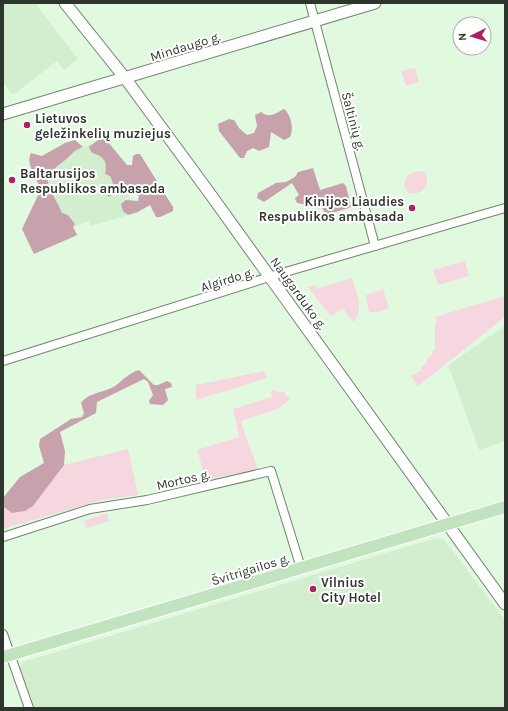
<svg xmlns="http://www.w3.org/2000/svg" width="508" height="711" font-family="Karla,sans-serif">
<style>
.built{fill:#d2eecf}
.green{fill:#f6d6df}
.forest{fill:#c7a1ab}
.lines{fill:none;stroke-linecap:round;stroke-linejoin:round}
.minor-casing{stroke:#6f856d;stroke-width:10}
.secondary-casing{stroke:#6f856d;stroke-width:13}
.primary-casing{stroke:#fff;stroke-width:14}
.minor{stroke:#fff;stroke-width:8}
.secondary{stroke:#fff;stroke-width:11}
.primary{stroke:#c2e3bf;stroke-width:12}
.poi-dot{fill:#ad2160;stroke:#fff;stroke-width:1.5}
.labels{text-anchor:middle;stroke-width:4;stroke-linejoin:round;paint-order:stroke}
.street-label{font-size:13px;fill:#2d362c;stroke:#fff}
.poi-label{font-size:13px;font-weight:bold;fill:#2d362c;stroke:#fff;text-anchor:start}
</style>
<rect width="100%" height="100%" fill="#e1fadf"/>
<g class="built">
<polygon points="3,3 35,3 78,59 64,70 57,61 13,95 3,83"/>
<polygon points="97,142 138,212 91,226 89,221 86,222 73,227 77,235 62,243 38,164"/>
<polygon points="505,326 505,441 479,450 448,365"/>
<polygon points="436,538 443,539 447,543 505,620 505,708 35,708 20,668 23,662"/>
</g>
<g class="green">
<polygon points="415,68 419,82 406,86 401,71"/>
<path d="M417,171L425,172C431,184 423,196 408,193L404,185L407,176Z"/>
<polygon points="465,261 469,276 438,285 433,270"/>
<path d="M352,278C356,293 365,309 353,322L343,308L331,316L308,287L315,285L316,289Z"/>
<polygon points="383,289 389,308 378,312 369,312 366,295"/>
<polygon points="505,296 505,317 418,386 411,376 422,370 421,368 426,363 429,356 431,356 433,350 435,350 435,322 437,322 435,317"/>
<polygon points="264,371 267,378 196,400 196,385"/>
<polygon points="274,390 279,393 283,391 290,400 277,409 241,421 245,435 258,469 204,480 149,493 205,477 197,450 239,437 233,409 272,397 271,391"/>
<polygon points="128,449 138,495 101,500 3,529 3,506 12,513 25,511 33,506 64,465"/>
<polygon points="107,513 109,521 86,528 84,521"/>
</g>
<g class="forest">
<path d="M284,109C291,114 294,129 290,137L284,140L271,132L269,147L259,151L253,148L247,151L244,158H240L219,131L218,124L229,119L234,120L239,128L247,135L254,133L257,126L255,115L261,112C270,119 276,113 284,109Z"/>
<path d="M103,136L127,165H132L133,156L136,154H140L173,207V211L160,217H156L150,205L138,212L128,215L123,211L121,204L126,200L138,201L139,196L123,186L109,197L107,195L108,189L113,183L110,176L105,174C108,162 104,156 92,153L89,147Z"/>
<path d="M75,140L83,147C72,151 72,155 64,161C35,181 52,187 62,213L68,215L75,224L73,227L77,235L34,254L22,229L41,189C37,179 25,163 31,153L42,156L65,143Z"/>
<path d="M313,168L320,190L343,183L346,186L351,206L349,208L328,214L325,213L322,208C312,209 307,204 297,203L295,198L299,195L292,183L264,202L257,198L258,193L276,183L286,182L295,177L298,172Z"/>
<path d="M139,370L154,385H158L167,381L171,383L172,387L165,389L168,400L163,405L150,404L149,401L153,395L148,382L144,379L97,402L96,413L60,432L65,451L64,465L33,506L25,511L12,513L4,507L3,498L20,477L44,463L39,446L40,439L71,419L82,417L84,413L81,403C89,392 104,393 115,386C123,380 129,373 139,370Z"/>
</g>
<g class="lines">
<g class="minor-casing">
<g id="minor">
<polyline points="310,3 375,246"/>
<polyline points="3,361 282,273 505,208"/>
<polyline points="3,537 90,509 147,500 271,471 301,568"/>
<polyline points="3,634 29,708"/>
</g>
</g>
<g class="secondary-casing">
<g id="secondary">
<polyline points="65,3 125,78 208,191 505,604"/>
<polyline points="3,114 375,3"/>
</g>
</g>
<g class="primary-casing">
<polyline id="primary" points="3,657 505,507"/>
</g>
<use href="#minor" class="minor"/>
<use href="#secondary" class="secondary"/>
<use href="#primary" class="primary"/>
</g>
<g class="poi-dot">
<circle cx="27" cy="125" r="4"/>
<circle cx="12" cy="180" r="4"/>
<circle cx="412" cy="208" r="4"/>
<circle cx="313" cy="589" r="4"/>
</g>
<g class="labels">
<g class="street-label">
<text transform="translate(185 46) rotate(-17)" y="5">Mindaugo g.</text>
<text transform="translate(354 121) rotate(75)" y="5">Šaltinių g.</text>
<text transform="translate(227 279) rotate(-17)" y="5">Algirdo g.</text>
<text transform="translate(299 293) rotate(54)" y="5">Naugarduko g.</text>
<text transform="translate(183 479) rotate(-13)" y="5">Mortos g.</text>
<text transform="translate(250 569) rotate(-17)" y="5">Švitrigailos g.</text>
</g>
<g class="poi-label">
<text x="35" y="123">Lietuvos<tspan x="35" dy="15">geležinkelių muziejus</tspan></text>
<text x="20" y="178">Baltarusijos<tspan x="20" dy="15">Respublikos ambasada</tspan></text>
<text x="404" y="206" text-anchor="end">Kinijos Liaudies<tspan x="404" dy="15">Respublikos ambasada</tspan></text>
<text x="321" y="587">Vilnius<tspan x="321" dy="15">City Hotel</tspan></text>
</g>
</g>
<rect width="508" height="711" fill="none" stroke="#2d362c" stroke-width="8"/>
<g transform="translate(472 36) rotate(265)"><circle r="19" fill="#ffffff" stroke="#abafab"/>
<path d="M0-3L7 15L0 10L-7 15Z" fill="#ad2160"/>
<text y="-6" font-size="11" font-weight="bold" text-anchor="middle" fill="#2d362c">N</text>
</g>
</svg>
